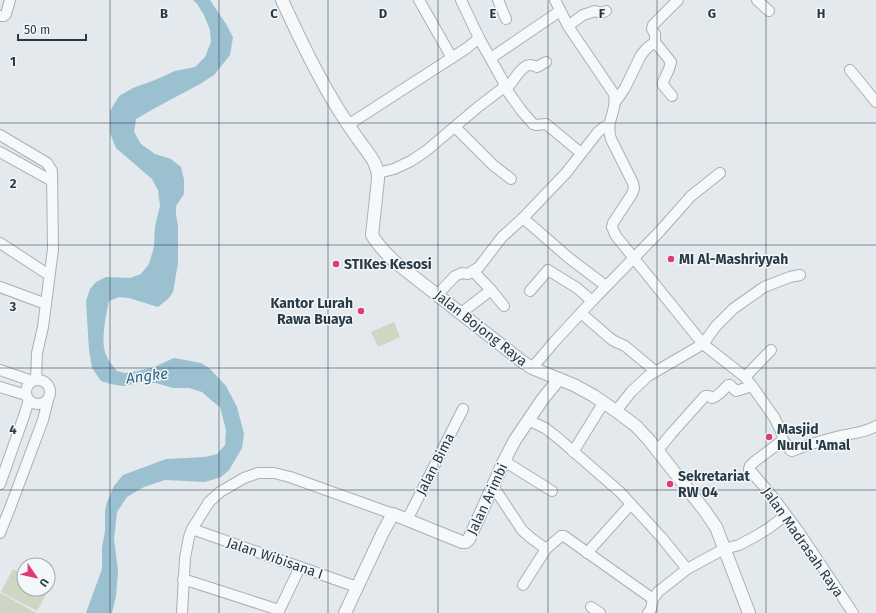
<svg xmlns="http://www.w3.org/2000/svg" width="876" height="613" font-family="'Fira Sans',sans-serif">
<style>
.green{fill:#cdd7c3}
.water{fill:#9bc0d0}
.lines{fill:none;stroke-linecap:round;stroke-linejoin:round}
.minor-casing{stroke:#a7b1b7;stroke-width:12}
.tertiary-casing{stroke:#a7b1b7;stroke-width:14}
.minor{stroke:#f6f8fa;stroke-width:10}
.tertiary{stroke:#f6f8fa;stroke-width:12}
.grid{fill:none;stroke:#293a47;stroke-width:1;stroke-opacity:0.55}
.poi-dot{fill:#dd3d77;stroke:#f3f7f9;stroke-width:1.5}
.labels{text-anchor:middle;stroke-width:3;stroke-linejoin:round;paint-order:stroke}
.poi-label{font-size:14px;font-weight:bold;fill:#293a47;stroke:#f3f7f9;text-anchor:start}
.street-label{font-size:14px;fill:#293a47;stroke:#f3f7f9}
.water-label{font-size:15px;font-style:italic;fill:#2e6480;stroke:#f3f7f9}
.grid-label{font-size:13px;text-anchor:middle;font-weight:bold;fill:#293a47;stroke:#f3f7f9;stroke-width:3;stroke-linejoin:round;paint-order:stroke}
</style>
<rect width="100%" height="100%" fill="#e3e9ec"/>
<g class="green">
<polygon points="394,322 400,337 378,347 371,332"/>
<polygon points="13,569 24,575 24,589 49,589 37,611 1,592"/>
<polygon points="1,593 36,613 0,613 0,595"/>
</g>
<path class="water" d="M193,0H210L226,24L233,37L230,55L214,75L200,84L155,108L136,119L134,132L141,144L155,154L171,159L181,167L184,179V194L176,206V215L178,226V263L173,292L169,298L158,307L129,298L119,297L109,301C106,314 101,339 105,352C107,359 112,365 117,371L125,373L138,371L154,367L174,358L201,363L209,368L226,386L237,407L244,434L242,448L235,460L229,470L221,477L205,482L165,480L144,487L127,497L117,512L114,539L118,571L116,596L112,613H86L102,569V548L105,531V511L107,502L114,486L123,475L166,459L205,457L217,454L225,445L226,430L220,407L211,400L202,392L189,388H173L156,383L145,382L123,386L111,384L101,381L92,368L89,350L86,301L90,289L96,282L106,277L130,278L141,274L149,264L154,247L155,226L160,206L158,190L152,179L116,148L110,133V111L119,96L133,88L155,80L175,71L195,67L205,57L211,42L210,30L204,15L197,4Z"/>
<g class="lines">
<g class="minor-casing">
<g id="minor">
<polyline points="419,0 452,58"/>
<polyline points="498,0 506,19"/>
<path d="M555,0L568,26L614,94C618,112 605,119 611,139L633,183L634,188L632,194L613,223L612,227L616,236L703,344L745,377L752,386L774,417L781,431L783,440L790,450L792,451C807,445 824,440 840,436C852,433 865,433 876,426"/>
<polyline points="757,0 769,11"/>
<polyline points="0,16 4,16 6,14 10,0"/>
<polyline points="568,26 583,15 595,11 601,13 606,11"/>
<polyline points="479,38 503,81 504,85 503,88 506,89 521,110 533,124 536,125 546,124 581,153"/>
<polyline points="655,42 655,34 652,29 653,25 678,0"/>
<polyline points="491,58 560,11"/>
<polyline points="850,70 876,102"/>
<path d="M506,89C513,83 521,65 530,65C533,65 535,66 537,67L546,62"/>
<polyline points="616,101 625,88 641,55 647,48 655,42 671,62 669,69 663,82 663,85 672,96"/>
<polyline points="348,125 467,48 479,38 461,0"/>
<polyline points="455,127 493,165 511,179"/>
<polyline points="0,135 47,163 52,171 53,249 43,327 37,353 36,380"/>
<polyline points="0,152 52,181"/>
<polyline points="378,173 394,169 411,161 426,151 478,107 503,88"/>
<polyline points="523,218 569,258 606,286"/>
<polyline points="0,243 49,275"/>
<polyline points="0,287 46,304"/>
<polyline points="491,290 504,306"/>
<polyline points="530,291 548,270 577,288 592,301"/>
<polyline points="438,294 455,276 462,273 468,274 479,267 502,237 523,218 566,173 598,132 604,127 609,125"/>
<polyline points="461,313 491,290 473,271"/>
<polyline points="581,313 611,339 616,342 625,346 655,371"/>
<polyline points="532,368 555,341 592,301 660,231 691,196 720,173"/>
<polyline points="0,370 32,381"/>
<polyline points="745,377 771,350"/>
<circle cx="38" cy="392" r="12"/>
<polyline points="0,387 26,395"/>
<polyline points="616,411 631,392 648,376 703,344 716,326 733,309 764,287 790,277 800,275"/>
<polyline points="528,420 545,428 558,438 620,492 662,538 687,569"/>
<polyline points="783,440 754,462 750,466 749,469 773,497 799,532 853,613"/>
<path d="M658,450L671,434L705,396H709L712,398C719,396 723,390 728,385H730L736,391L752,386"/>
<polyline points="573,452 604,402"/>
<polyline points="504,461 552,491"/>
<polyline points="0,484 24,416 29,400"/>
<polyline points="493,486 522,530 531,538 546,549"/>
<polyline points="407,520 463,409"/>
<polyline points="192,529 357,587"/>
<polyline points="0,533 10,508 43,420 48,400"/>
<polyline points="587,553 631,504"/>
<polyline points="183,579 279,610"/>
<polyline points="523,585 546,549 561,536 564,536 653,599"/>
<polyline points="591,607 600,613"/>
<polyline points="182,613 185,558 189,537 192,529 209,502 220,492 244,478 258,473 274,473 290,477 393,514"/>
<polyline points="278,613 300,567"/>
<polyline points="648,613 651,609 653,599 658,592 687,569 724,549 739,545 756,536 769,528 786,515"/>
</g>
</g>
<g class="tertiary-casing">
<g id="tertiary">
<path d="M282,0C304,48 327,96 358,139C366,151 379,163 378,179L372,235C378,246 386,253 395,262L523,362L532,368L559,379L574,385L594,396L616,411L636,426L649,440L705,511L716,527L749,613"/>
<polyline points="345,613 383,532 393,514 462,542 466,542 469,539 493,486 504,461 515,440 542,400 559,379"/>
</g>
</g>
<use href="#minor" class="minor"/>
<use href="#tertiary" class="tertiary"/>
</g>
<path class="grid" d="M110,0V613M219,0V613M328,0V613M438,0V613M548,0V613M657,0V613M766,0V613M0,123H876M0,245H876M0,368H876M0,490H876"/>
<g class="poi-dot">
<circle cx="671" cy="259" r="4"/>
<circle cx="336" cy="264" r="4"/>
<circle cx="361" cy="311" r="4"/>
<circle cx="769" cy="437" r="4"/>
<circle cx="670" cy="484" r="4"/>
</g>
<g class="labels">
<g class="poi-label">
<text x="679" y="264">MI Al-Mashriyyah</text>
<text x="344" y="269">STIKes Kesosi</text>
<text x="353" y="308" text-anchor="end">Kantor Lurah<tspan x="353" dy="16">Rawa Buaya</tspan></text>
<text x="777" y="434">Masjid<tspan x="777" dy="16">Nurul 'Amal</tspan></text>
<text x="678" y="481">Sekretariat<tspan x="678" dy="16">RW 04</tspan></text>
</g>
<g class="street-label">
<text transform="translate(481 328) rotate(38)" y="5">Jalan Bojong Raya</text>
<text transform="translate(435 464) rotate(-63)" y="5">Jalan Bima</text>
<text transform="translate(487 499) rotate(-65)" y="5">Jalan Arimbi</text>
<text transform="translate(803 542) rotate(55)" y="5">Jalan Madrasah Raya</text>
<text transform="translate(275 558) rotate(19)" y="5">Jalan Wibisana I</text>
</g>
<g class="water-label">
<text transform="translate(147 376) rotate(-7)" y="5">Angke</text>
</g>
</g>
<g class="grid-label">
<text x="164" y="18">B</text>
<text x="274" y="18">C</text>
<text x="383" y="18">D</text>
<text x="493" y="18">E</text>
<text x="602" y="18">F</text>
<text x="712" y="18">G</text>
<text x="821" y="18">H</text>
<text x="13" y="66">1</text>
<text x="13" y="188">2</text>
<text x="13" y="311">3</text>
<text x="13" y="434">4</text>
</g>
<g transform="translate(36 577) rotate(124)"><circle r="19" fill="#f3f7f9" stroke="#a2abb2"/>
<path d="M0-3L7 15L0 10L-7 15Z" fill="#dd3d77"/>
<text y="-6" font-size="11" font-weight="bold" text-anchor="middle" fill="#293a47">U</text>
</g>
<path d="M18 34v6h68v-6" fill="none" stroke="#293a47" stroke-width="2"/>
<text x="24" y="34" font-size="12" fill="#293a47" stroke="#f3f7f9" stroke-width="3" paint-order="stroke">50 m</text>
</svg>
